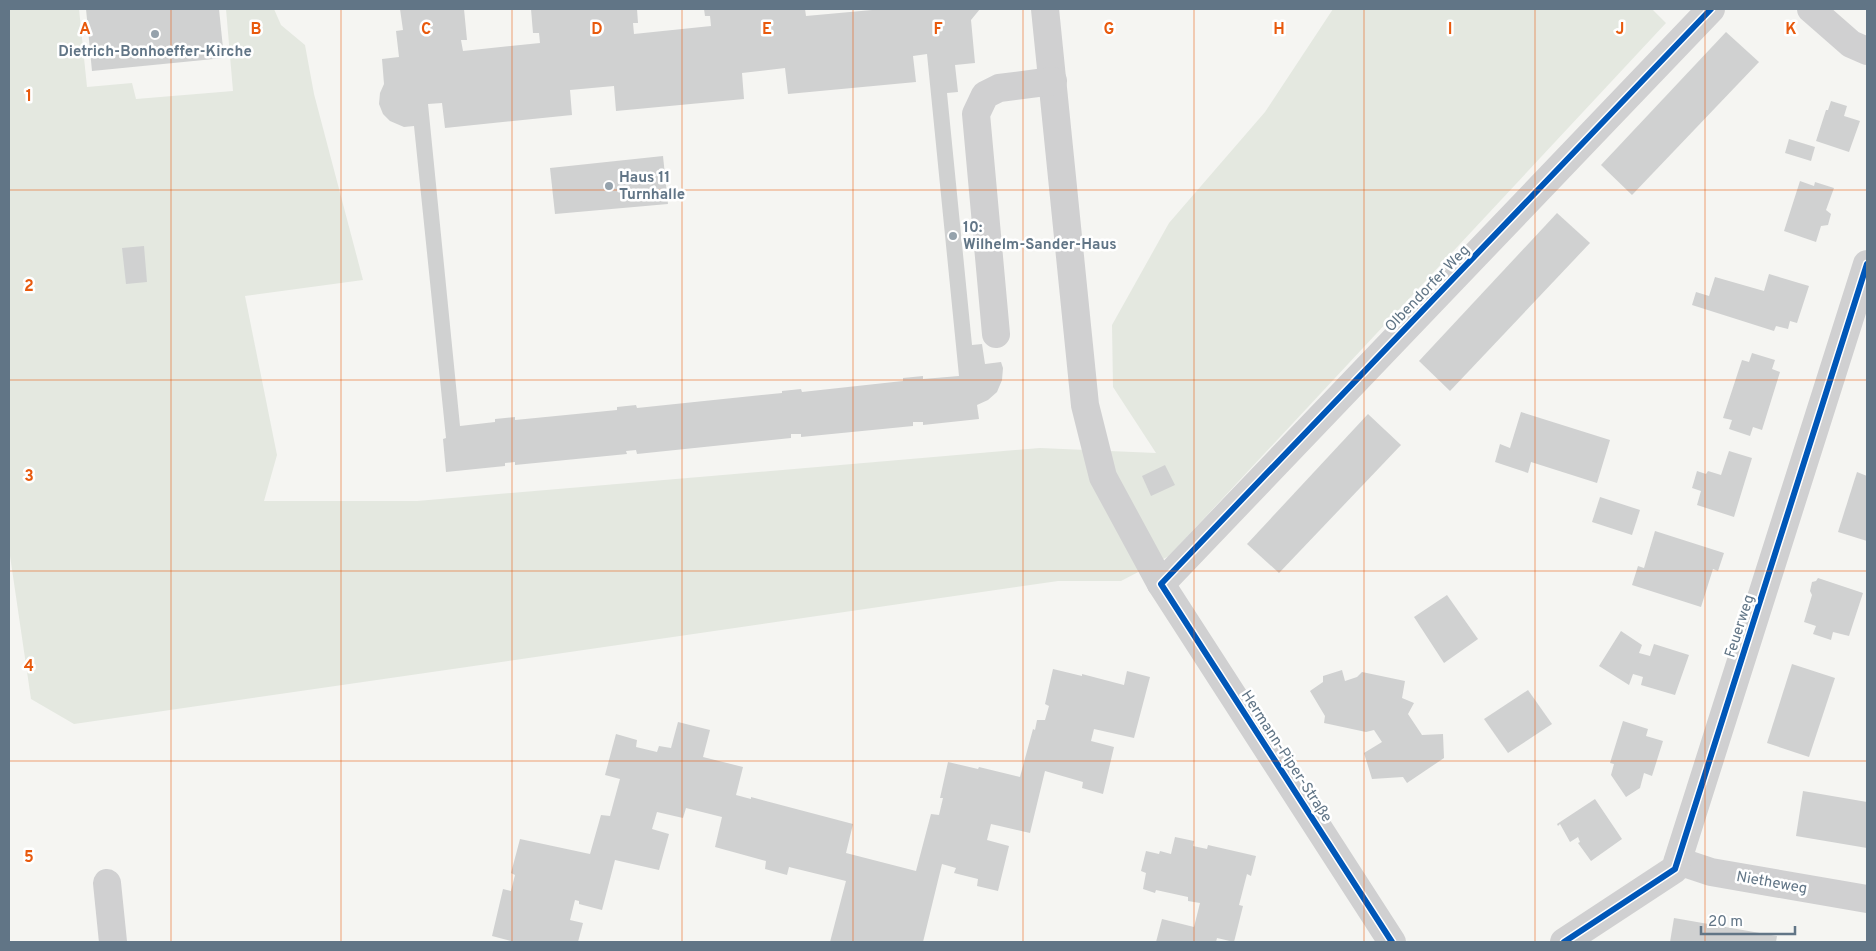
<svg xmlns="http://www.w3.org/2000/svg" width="1876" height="951" font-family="Overpass,sans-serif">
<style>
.green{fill:#e4e8e0}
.building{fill:#d0d1d1;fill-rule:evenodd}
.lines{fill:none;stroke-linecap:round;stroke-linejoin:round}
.minor{stroke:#d0d0d1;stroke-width:28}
.cycleway-casing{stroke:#fff;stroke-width:9}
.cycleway{stroke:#0057b8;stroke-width:6}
.grid{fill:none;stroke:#e8590c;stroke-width:1;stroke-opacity:0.55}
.poi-dot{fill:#95a2ac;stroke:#fff;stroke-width:2}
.labels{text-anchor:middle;stroke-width:5;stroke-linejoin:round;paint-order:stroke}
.poi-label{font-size:15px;font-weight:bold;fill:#617586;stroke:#fff;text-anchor:start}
.street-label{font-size:15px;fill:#617586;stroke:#fff}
.grid-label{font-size:16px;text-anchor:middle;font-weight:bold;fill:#e8590c;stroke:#fff;stroke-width:5;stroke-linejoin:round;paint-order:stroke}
</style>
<rect width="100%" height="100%" fill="#f5f5f2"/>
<polygon class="green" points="9,9 79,9 87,87 132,83 136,99 233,91 226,9 274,9 281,25 305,45 314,94 363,280 245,296 277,455 264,501 417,501 1040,448 1156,453 1113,387 1112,325 1169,223 1265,112 1333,9 1652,9 1666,23 1169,556 1121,581 1058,581 74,724 31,699 9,549"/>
<g class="building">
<polygon points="86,9 219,9 224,58 92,71"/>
<path d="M400,9H464L467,40H461L463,51L540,43L539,33H533L531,9H637L638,23H633L634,34L711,26L710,16H705L704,9H805L806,16L883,9H980L971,20L975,63L955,65L958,92L947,93L972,345L982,344L985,364L1001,362L1003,368L1002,380L997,392L988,400L977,405L979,419L923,425V422H913V426L801,437V434H791V438L637,454L636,450L626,451L627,454L515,465V462L505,463V466L446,472L443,439L446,438L414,126L404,127L390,121L383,114L379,104L380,93L384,84L382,59L399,57L396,31L403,30ZM927,54L959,376L923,379V376L903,378V381L802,392L801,389L782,391V393L637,408L636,405L617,407V410L515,420V417L495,419V422L460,426L428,104L442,103L445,128L572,115L570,90L614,86L616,111L744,99L742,73L785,68L788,94L916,82L913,56Z"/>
<polygon points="1726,32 1759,62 1632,195 1601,165"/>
<polygon points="1831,101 1847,106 1844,116 1860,121 1849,152 1816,141 1826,110 1828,110"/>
<polygon points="1789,139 1815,147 1811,161 1785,153"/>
<polygon points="663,156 668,204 555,214 550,168"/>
<polygon points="1800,181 1814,186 1815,182 1834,188 1826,210 1831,214 1828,225 1821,226 1816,242 1784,231"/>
<polygon points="1557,213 1590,243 1450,391 1419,361"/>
<polygon points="144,246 147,282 126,284 122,248"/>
<polygon points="1769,274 1809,286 1797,323 1790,321 1788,329 1776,326 1774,331 1692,305 1696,292 1709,296 1715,277 1764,291"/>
<polygon points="1752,353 1775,360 1772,369 1780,372 1762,430 1753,427 1750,436 1729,429 1732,420 1723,418 1742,360 1749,362"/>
<polygon points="1521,412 1610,440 1597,483 1531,462 1528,473 1495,462 1500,444 1510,448"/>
<polygon points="1368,414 1401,445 1279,573 1247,544"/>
<polygon points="1729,451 1752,458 1734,517 1697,505 1701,491 1692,488 1697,471 1706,474 1708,471 1721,475"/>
<polygon points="1165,465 1175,485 1151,496 1142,476"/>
<polygon points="1857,472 1867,476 1867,541 1838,532"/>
<polygon points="1600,497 1640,510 1632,535 1592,522"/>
<polygon points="1655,531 1724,553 1718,571 1713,569 1701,607 1632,585 1638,566 1644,568"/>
<polygon points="1818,578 1863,593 1849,636 1833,632 1831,640 1813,634 1816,626 1804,622 1812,595 1810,591 1812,582 1816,581"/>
<polygon points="1447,595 1478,639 1444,663 1414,617"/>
<polygon points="1621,631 1642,645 1639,653 1650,656 1654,644 1689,655 1675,695 1641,685 1643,677 1633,674 1629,685 1599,666"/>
<polygon points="1792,664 1835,678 1809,757 1767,743"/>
<polygon points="1053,669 1082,676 1082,674 1124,685 1127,671 1150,677 1134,738 1094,729 1091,741 1114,747 1103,794 1082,788 1083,782 1045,771 1030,833 991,824 987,840 1009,846 998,891 977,886 978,879 954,873 956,868 942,864 923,942 830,942 846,881 789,867 787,875 765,869 766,861 715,847 722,817 686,808 683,818 657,812 652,829 669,834 659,870 615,860 602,910 579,904 579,901 575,900 570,920 583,923 578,942 515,942 492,936 503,889 511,891 515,875 511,873 520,839 590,854 601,815 610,816 620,779 605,775 616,734 637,740 636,747 657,752 659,746 671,748 678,722 710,730 703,757 743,767 736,795 751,799 751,797 853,824 846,853 916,871 931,814 939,815 943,798 940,798 948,762 978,769 979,767 1020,777 1033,729 1035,730 1037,720 1045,720 1049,706 1045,704"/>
<polygon points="1342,670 1345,681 1357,677 1362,672 1405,681 1402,698 1414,703 1408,714 1422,735 1443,734 1444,758 1407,783 1403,777 1372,779 1364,753 1382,742 1374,730 1366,732 1324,723 1325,716 1310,691 1323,682 1323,676"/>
<polygon points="1528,690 1552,724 1508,753 1484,719"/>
<polygon points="1623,721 1648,729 1646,736 1663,741 1652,776 1644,773 1640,788 1626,797 1611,775 1614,764 1610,763"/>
<polygon points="1803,791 1867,802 1867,848 1796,836"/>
<polygon points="1595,799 1622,839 1591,861 1578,843 1580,842 1578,837 1570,842 1560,824 1558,826 1557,824"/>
<polygon points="1175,837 1194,841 1193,846 1207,849 1208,845 1256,856 1251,876 1247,874 1239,905 1243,906 1234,942 1217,938 1216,942 1156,942 1162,919 1194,927 1200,903 1188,901 1188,897 1156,890 1155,893 1143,889 1146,873 1141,871 1146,851 1159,854 1160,851 1171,854"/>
<polygon points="1674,918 1777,936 1776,942 1670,942"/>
</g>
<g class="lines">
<g class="minor">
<polyline points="1045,9 1085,405 1103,477 1161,584 1392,942"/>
<polyline points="1811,9 1851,44 1867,51"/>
<polyline points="996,334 976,114 985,95 999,88 1053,81"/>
<polyline points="1161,584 1711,9"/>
<polyline points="1678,861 1711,872 1867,899"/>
<polyline points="107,883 113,942"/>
<polyline points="1564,942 1675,869 1867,264"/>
</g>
<g class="cycleway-casing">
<g id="cycleway">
<polyline points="1392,942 1161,584 1711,9"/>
<polyline points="1564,942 1675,869 1867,264"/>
</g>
</g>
<use href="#cycleway" class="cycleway"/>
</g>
<path class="grid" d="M171,9V942M341,9V942M512,9V942M682,9V942M853,9V942M1023,9V942M1194,9V942M1364,9V942M1535,9V942M1705,9V942M9,190H1867M9,380H1867M9,571H1867M9,761H1867"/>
<g class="poi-dot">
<circle cx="155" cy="34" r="5"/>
<circle cx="609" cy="186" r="5"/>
<circle cx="953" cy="236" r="5"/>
</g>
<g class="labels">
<g class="poi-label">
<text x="155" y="56" text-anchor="middle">Dietrich-Bonhoeffer-Kirche</text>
<text x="619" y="182">Haus 11<tspan x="619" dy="17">Turnhalle</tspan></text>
<text x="963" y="232">10:<tspan x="963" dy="17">Wilhelm-Sander-Haus</tspan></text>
</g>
<g class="street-label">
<text transform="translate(1427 288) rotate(-46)" y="5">Olbendorfer Weg</text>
<text transform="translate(1739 626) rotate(-72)" y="5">Feuerweg</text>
<text transform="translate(1287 756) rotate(57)" y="5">Hermann-Piper-Straße</text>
<text transform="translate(1772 882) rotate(10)" y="5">Nietheweg</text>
</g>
</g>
<g class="grid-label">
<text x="85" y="34">A</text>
<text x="256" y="34">B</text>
<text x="426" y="34">C</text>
<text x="597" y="34">D</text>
<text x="767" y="34">E</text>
<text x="938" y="34">F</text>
<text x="1109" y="34">G</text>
<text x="1279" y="34">H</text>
<text x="1450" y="34">I</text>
<text x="1620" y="34">J</text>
<text x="1791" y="34">K</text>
<text x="29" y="101">1</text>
<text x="29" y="291">2</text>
<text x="29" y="481">3</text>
<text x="29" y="671">4</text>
<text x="29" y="862">5</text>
</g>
<rect width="1876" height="951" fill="none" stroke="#617586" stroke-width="20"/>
<path d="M1701 926v8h94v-8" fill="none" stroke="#617586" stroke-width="2.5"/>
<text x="1708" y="926" font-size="15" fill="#617586" stroke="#ffffff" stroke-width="4" paint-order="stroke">20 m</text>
</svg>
